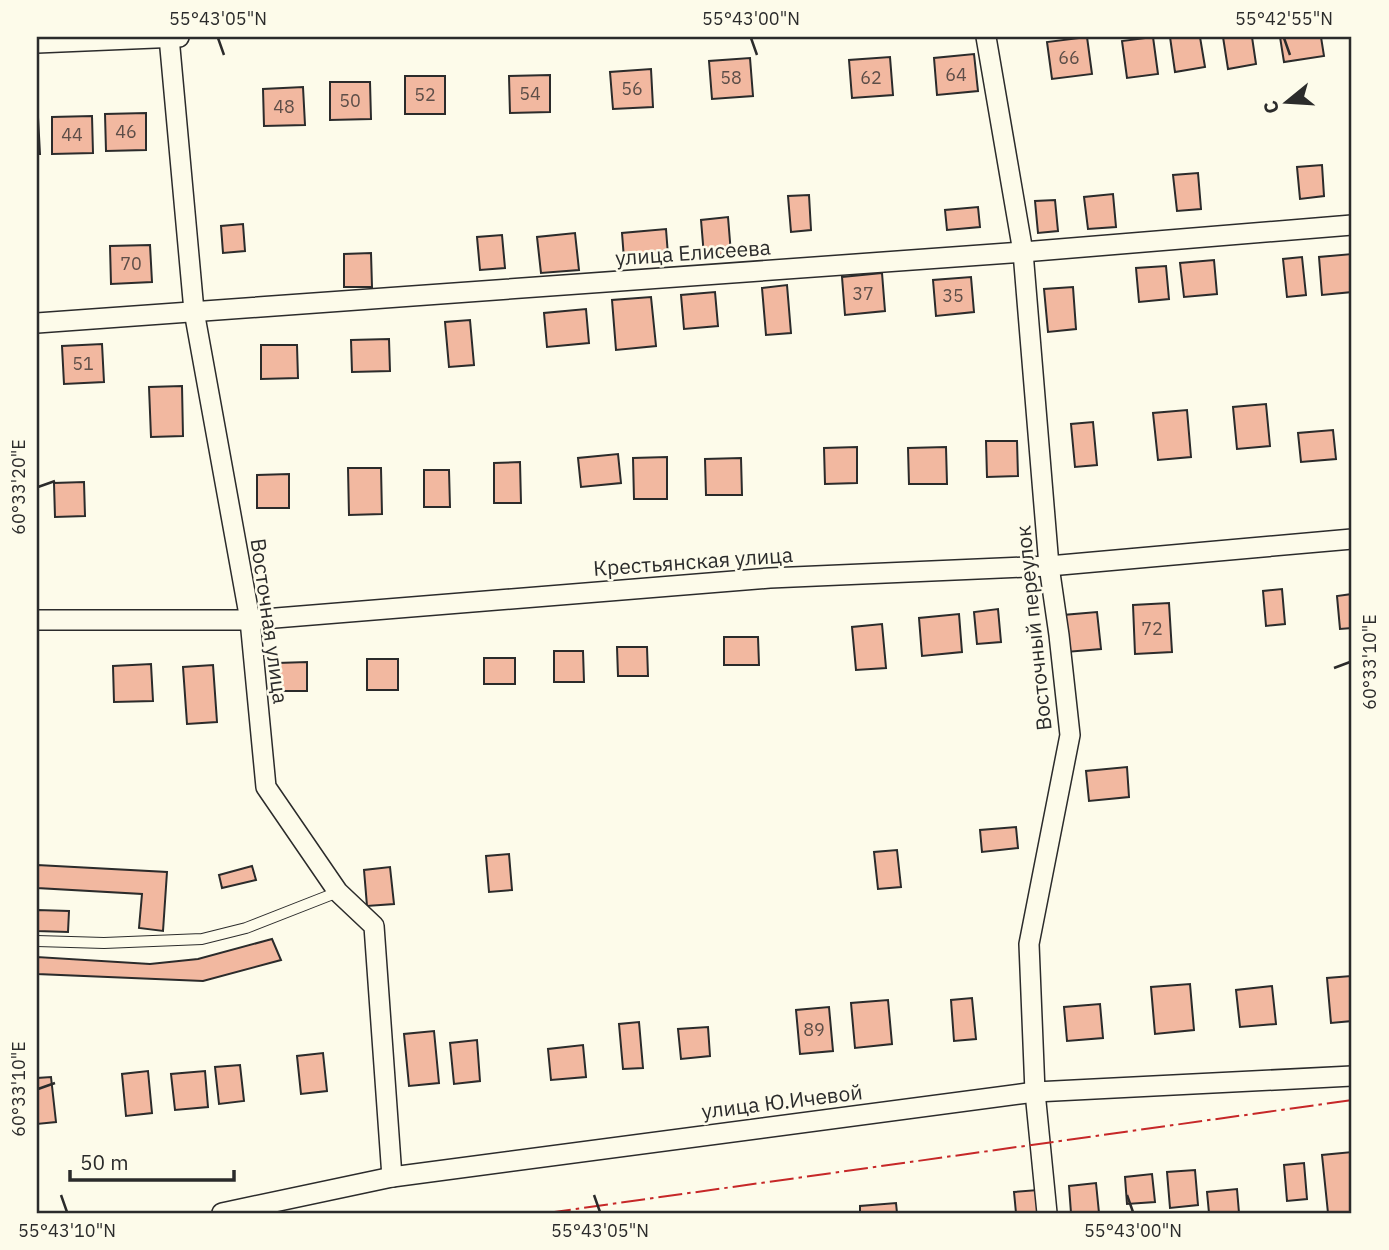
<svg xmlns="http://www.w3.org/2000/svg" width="1389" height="1250" font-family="'IBM Plex Sans',sans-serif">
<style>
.building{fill:#f2b8a0;stroke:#2b2b2b;stroke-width:2}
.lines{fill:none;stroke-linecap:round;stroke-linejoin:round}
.lane-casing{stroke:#2b2b2b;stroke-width:12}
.street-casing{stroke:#2b2b2b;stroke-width:22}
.lane{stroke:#fdfbea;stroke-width:10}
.street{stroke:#fdfbea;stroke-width:19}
.power{stroke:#c62828;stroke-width:2;stroke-dasharray:24 5 3.5 5;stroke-linecap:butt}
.ticks{fill:none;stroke:#2b2b2b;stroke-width:2.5}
.labels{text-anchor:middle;stroke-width:5;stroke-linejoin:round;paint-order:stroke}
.number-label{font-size:18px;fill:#5d4e48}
.street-label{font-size:21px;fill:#2b2b2b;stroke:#fdfbea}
.neatline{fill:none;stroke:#2b2b2b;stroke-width:2.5}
.ticks-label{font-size:18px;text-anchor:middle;fill:#2b2b2b}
</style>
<rect width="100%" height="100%" fill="#fdfbea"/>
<g class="building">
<polygon points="1087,37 1092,74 1052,79 1047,42"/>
<polygon points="1153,37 1158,74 1127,78 1122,41"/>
<polygon points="1170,37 1200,37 1205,67 1175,72"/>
<polygon points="1223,37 1252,37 1256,64 1228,69"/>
<polygon points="1280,37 1321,37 1324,56 1284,62"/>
<polygon points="974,54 978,91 937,95 934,58"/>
<polygon points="890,57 893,95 852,98 849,60"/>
<polygon points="750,58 753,96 712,99 709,61"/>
<polygon points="651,69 653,107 613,109 610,72"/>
<polygon points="550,75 550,112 510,113 509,76"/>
<rect x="405" y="76" width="40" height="38"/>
<polygon points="330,82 370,82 371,119 330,120"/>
<polygon points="303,87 305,125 264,126 263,89"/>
<polygon points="146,113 146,150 106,151 105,114"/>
<polygon points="92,116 93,153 52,154 52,117"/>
<polygon points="38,117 40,154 37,154 37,118"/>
<polygon points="1322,165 1324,196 1300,199 1297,167"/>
<polygon points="1198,173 1201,209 1177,211 1173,175"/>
<polygon points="1113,194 1116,227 1088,229 1084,197"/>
<polygon points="809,195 811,230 791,232 788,196"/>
<polygon points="1055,200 1058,231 1038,233 1035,201"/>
<polygon points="978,207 980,227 947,230 945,210"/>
<polygon points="728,217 731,254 704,256 701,220"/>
<polygon points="243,224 245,251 223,253 221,226"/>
<polygon points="666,229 668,255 624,259 622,233"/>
<polygon points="575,233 579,270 541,273 537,237"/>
<polygon points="502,235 505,268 480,270 477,237"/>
<polygon points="150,245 152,282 111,284 110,246"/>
<polygon points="371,253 372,287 344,287 344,254"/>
<polygon points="1352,254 1352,292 1322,295 1319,257"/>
<polygon points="1302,257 1306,295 1287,297 1283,259"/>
<polygon points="1214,260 1217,294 1184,297 1180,263"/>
<polygon points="1166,266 1169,299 1139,302 1136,268"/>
<polygon points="882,273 885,311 845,315 842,277"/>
<polygon points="971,277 974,312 936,316 933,280"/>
<polygon points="787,285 791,333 766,335 762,288"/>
<polygon points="1073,287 1076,329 1048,332 1044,289"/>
<polygon points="715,292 718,326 684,329 681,295"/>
<polygon points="651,297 656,346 616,350 612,300"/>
<polygon points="586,309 589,343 547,347 544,313"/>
<polygon points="470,320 474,365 449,367 445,322"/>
<polygon points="389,339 390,371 352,372 351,340"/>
<polygon points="102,344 104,382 64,384 62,346"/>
<polygon points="261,345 297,345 298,378 261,379"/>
<polygon points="182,386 183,436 151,437 149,387"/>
<polygon points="1266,404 1270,446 1237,449 1233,407"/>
<polygon points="1187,410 1191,457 1158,460 1153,413"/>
<polygon points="1093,422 1097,465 1075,467 1071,424"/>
<polygon points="1333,430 1336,459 1301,462 1298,433"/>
<polygon points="986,441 1017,441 1018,476 987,477"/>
<polygon points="857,447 857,483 825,484 824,448"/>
<polygon points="946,447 947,484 909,484 908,448"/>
<polygon points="618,454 621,483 581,487 578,458"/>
<polygon points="667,457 667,499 634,499 633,458"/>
<polygon points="741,458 742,495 706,495 705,459"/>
<polygon points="520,462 521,503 494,503 494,463"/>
<polygon points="348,468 381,468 382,514 349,515"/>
<polygon points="424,470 449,470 450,507 424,507"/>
<polygon points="289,474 289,508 257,508 257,475"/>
<polygon points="84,482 85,516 55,517 54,483"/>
<polygon points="1282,589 1285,624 1266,626 1263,591"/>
<polygon points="1352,594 1352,628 1340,629 1337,596"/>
<polygon points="1169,603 1172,652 1135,654 1133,605"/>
<polygon points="998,609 1001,642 977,644 974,612"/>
<polygon points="1097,612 1101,649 1066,652 1063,615"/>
<polygon points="959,614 962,652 922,656 919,618"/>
<polygon points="882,624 886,668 856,670 852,627"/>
<polygon points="724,637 758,637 759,665 724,665"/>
<polygon points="617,647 647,647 648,676 618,676"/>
<polygon points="554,651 583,651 584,682 554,682"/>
<rect x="484" y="658" width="31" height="26"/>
<rect x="367" y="659" width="31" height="31"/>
<polygon points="307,662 307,691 277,691 277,663"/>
<polygon points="151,664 153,701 114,702 113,666"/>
<polygon points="213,665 217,722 187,724 183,667"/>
<polygon points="1127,767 1129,797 1089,801 1086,771"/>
<polygon points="1016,827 1018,848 982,852 980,830"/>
<polygon points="897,850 901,887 878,889 874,852"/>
<polygon points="509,854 512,890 489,892 486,856"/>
<polygon points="37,865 167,872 163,931 139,928 142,894 37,888"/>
<polygon points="252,866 256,880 222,888 219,875"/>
<polygon points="390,867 394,904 367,906 364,870"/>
<polygon points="37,910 69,911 68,932 37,931"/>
<polygon points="272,939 281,960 203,981 37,974 37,957 150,964 198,959"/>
<polygon points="1351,976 1352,1021 1331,1023 1327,978"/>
<polygon points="1190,984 1194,1030 1155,1034 1151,987"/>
<polygon points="1272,986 1276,1024 1240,1027 1236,990"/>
<polygon points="972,998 976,1039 954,1041 951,1000"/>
<polygon points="888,1000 892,1044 855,1048 851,1003"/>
<polygon points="1100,1004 1103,1038 1067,1041 1064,1007"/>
<polygon points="829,1007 833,1051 800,1054 796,1010"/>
<polygon points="639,1022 643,1068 623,1069 619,1024"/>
<polygon points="708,1027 710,1056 681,1059 678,1029"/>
<polygon points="434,1031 439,1083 409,1086 404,1034"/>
<polygon points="477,1040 480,1081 454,1084 450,1043"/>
<polygon points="583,1045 586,1077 551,1080 548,1049"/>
<polygon points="323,1053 327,1091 301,1094 297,1056"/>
<polygon points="240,1065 244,1101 219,1104 215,1067"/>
<polygon points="148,1071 152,1113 126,1116 122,1074"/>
<polygon points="205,1071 208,1107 175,1110 171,1074"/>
<polygon points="51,1077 56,1122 37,1124 37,1078"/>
<polygon points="1352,1152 1352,1213 1328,1213 1322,1155"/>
<polygon points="1304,1163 1307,1199 1287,1201 1284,1165"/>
<polygon points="1195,1170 1198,1205 1170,1208 1167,1172"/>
<polygon points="1152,1174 1155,1202 1127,1204 1125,1177"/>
<polygon points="1096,1183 1099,1213 1071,1213 1069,1186"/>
<polygon points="1237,1189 1239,1213 1209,1213 1207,1192"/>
<polygon points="1038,1190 1040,1213 1016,1213 1014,1192"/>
<polygon points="896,1203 897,1213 860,1213 860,1206"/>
</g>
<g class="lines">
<g class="lane-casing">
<polyline id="lane" points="37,941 104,943 202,939 246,928 338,892"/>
</g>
<g class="street-casing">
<g id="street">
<polyline points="169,37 194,311 250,620 266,787 338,892 374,926 392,1177"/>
<polyline points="986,37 1023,252 1049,566 1059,635 1070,735 1029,944 1035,1092 1047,1213"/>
<polyline points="37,43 179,37"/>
<polyline points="37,323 1023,252 1352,225"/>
<polyline points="37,620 250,620 770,578 1049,566 1352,539"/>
<polyline points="222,1213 392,1177 1035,1092 1352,1076"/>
</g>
</g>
<use href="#lane" class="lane"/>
<use href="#street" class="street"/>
<polyline class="power" points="547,1213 1352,1100"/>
</g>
<path class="ticks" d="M218,38L224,55M751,38L757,55M1284,38L1290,55M38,487L55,481M1334,668L1350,662M38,1089L55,1083M61,1195L67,1212M594,1195L600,1212M1127,1195L1133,1212"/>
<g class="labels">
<g class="number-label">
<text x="1069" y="64">66</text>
<text x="956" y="81">64</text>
<text x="731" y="84">58</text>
<text x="871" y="84">62</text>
<text x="632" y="95">56</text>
<text x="530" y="100">54</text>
<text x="425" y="101">52</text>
<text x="350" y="107">50</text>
<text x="284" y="113">48</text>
<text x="126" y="138">46</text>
<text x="72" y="141">44</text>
<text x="131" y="270">70</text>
<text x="863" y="300">37</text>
<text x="953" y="302">35</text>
<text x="83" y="370">51</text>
<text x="1152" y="635">72</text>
<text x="814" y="1036">89</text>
</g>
<g class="street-label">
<text transform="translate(693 253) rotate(-4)" y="7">улица Елисеева</text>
<text transform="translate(693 562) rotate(-4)" y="7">Крестьянская улица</text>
<text transform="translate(269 621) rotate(82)" y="7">Восточная улица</text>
<text transform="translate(1034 628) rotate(-96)" y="7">Восточный переулок</text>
<text transform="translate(782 1102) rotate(-7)" y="7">улица Ю.Ичевой</text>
</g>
</g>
<rect width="1389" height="1250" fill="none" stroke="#fdfbea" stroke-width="77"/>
<g transform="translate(1287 102) rotate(252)" stroke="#fdfbea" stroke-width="5" paint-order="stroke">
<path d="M0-5L12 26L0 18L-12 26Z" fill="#2b2b2b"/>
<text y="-10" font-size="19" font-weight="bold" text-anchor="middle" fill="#2b2b2b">С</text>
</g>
<path d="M70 1170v10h164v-10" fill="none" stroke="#2b2b2b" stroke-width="3.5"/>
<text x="80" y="1170" font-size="21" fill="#2b2b2b" stroke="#fdfbea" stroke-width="5" paint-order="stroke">50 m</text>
<rect x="38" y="38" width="1312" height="1174" class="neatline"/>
<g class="ticks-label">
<text x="218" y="25">55°43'05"N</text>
<text x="751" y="25">55°43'00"N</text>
<text x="1284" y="25">55°42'55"N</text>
<text transform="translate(19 487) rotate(-90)" y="6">60°33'20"E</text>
<text transform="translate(1370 662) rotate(-90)" y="6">60°33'10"E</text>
<text transform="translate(19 1089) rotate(-90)" y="6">60°33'10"E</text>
<text x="67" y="1237">55°43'10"N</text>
<text x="600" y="1237">55°43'05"N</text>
<text x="1133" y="1237">55°43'00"N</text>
</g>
</svg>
